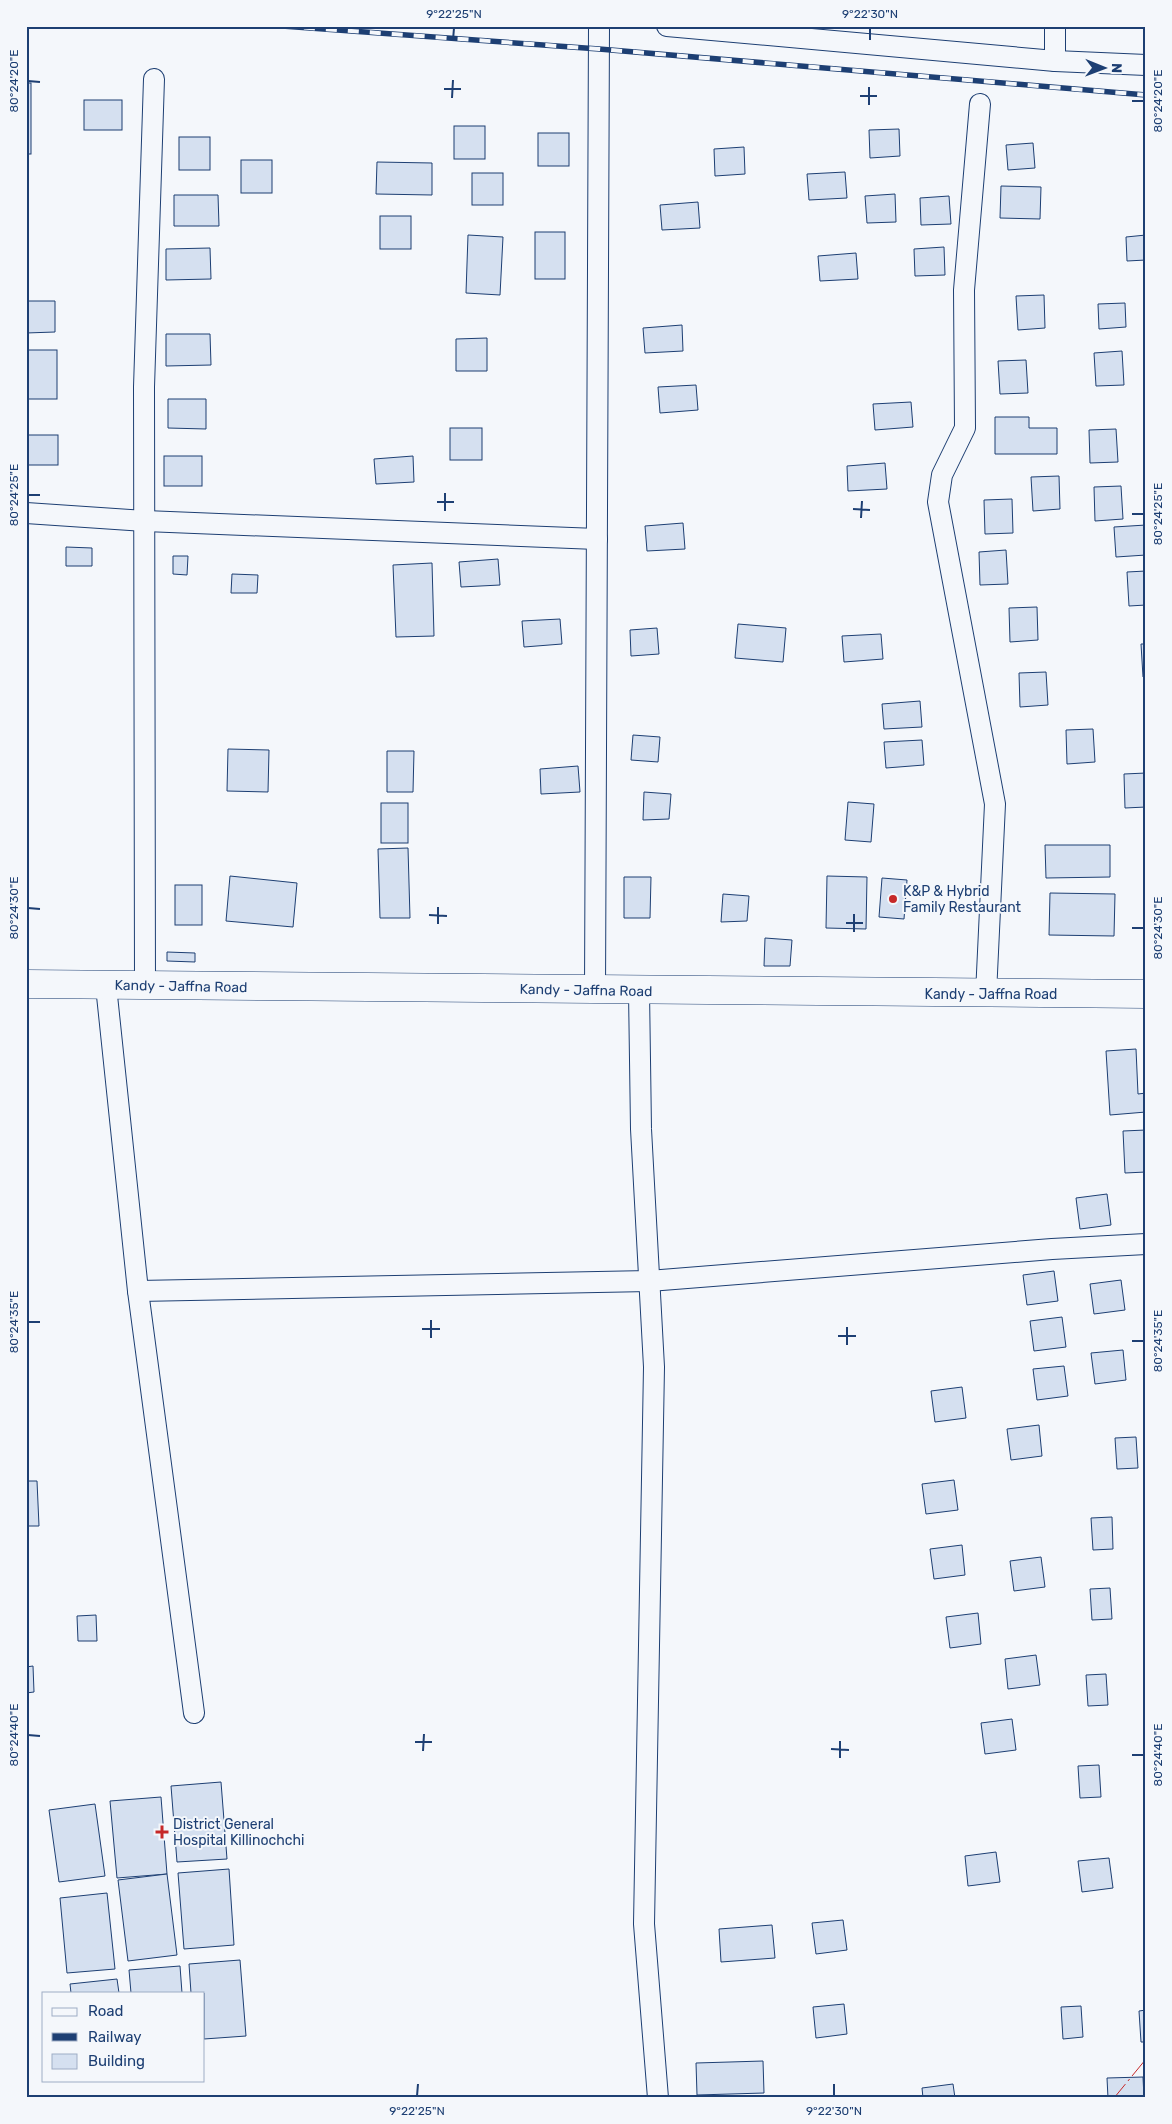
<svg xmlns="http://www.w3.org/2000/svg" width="1172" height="2124" font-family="Rubik,sans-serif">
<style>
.building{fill:#d5e0f0;stroke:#1d3f73}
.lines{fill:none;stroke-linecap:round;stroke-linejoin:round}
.minor-casing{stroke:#1d3f73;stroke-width:22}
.highway-casing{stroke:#1d3f73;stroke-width:29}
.minor{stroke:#f4f7fb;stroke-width:20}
.highway{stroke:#f4f7fb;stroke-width:28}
.rail-casing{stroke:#1d3f73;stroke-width:5.5}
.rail{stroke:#f4f7fb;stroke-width:4;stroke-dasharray:11;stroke-linecap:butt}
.power{stroke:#c62828;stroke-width:1;stroke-dasharray:18 4 2.5 4;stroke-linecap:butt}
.ticks{fill:none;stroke:#1d3f73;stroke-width:2}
.poi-dot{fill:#c62828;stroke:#f4f7fb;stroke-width:2}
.labels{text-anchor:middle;stroke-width:4;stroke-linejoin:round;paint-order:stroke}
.poi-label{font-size:14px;fill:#1d3f73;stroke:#f4f7fb;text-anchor:start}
.street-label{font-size:14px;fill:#1d3f73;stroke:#f4f7fb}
.neatline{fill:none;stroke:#1d3f73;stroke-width:2}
.ticks-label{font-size:12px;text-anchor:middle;fill:#1d3f73}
</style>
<rect width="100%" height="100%" fill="#f4f7fb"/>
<g class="building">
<rect x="26" y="83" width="5" height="71"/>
<rect x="84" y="100" width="38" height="30"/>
<rect x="454" y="126" width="31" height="33"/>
<polygon points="899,129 900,156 870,158 869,130"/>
<rect x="538" y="133" width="31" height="33"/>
<rect x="179" y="137" width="31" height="33"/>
<polygon points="1033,143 1035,168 1008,170 1006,145"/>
<polygon points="744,147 745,174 715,176 714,149"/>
<rect x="241" y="160" width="31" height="33"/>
<polygon points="377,162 432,163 432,195 376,194"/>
<polygon points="845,172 847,198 809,200 807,174"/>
<rect x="472" y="173" width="31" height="32"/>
<polygon points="1001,186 1041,187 1040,219 1000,218"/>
<polygon points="895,194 896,222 867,223 865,196"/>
<polygon points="174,195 218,195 219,226 174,226"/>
<polygon points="949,196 951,224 921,225 920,198"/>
<polygon points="698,202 700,228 662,230 660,205"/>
<rect x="380" y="216" width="31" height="33"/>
<rect x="535" y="232" width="30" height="47"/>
<polygon points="468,235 503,237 500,295 466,293"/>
<polygon points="1146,235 1146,260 1127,261 1126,237"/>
<polygon points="944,247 945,275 915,276 914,249"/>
<polygon points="210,248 211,279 166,280 166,249"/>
<polygon points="856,253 858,279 820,281 818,256"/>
<polygon points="1044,295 1045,328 1018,330 1016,296"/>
<polygon points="26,301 55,301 55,332 26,333"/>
<polygon points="1125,303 1126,327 1099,329 1098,304"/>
<polygon points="682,325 683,351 645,353 643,328"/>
<polygon points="166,334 210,334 211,365 166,366"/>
<polygon points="487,338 487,371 456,371 456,339"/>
<rect x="26" y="350" width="31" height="49"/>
<polygon points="1122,351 1124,385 1096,386 1094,353"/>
<polygon points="1026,360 1028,393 1000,394 998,361"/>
<polygon points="696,385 698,410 660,413 658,387"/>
<polygon points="168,399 206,399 206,429 168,428"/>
<polygon points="911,402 913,427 875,430 873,404"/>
<polygon points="995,417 1029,417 1029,428 1057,428 1057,454 995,454"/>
<rect x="450" y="428" width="32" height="32"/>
<polygon points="1116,429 1118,462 1090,463 1089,430"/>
<rect x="26" y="435" width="32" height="30"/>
<rect x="164" y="456" width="38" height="30"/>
<polygon points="413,456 414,482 376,484 374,459"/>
<polygon points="885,463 887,489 848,491 847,466"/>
<polygon points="1059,476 1060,509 1033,511 1031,477"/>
<polygon points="1121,486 1123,519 1095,521 1094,487"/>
<polygon points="1012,499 1013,533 985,534 984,500"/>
<polygon points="683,523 685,549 647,551 645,526"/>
<polygon points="1146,525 1146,555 1116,557 1114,527"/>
<polygon points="66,547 92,548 92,566 66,566"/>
<polygon points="1006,550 1008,584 980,585 979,552"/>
<polygon points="173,556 188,556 187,575 173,574"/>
<polygon points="498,559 500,585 461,587 459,562"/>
<polygon points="432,563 434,636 396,637 393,565"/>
<polygon points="1146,571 1146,605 1129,606 1127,572"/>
<polygon points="232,574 258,575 257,593 231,593"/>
<polygon points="1037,607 1038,640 1010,642 1009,608"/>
<polygon points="560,619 562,644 524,647 522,621"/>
<polygon points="738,624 786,628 783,662 735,658"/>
<polygon points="657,628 659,654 631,656 630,630"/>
<polygon points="881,634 883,659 844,662 842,636"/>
<polygon points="1141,644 1146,644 1146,677 1143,677"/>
<polygon points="1046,672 1048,705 1020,707 1019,673"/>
<polygon points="920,701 922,727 884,729 882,704"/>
<polygon points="1093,729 1095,762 1067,764 1066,730"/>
<polygon points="633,735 660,737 658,762 631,760"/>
<polygon points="922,740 924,765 886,768 884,742"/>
<polygon points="228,749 269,750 268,792 227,791"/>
<polygon points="387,751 414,751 413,792 387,792"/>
<polygon points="578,766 580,792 541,794 540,769"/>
<polygon points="1146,773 1146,807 1125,808 1124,774"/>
<polygon points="644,792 671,794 669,819 643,820"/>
<polygon points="848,802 874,804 871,842 845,840"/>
<rect x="381" y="803" width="27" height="40"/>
<polygon points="1045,845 1110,845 1110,877 1046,878"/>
<polygon points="408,848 410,918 380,918 378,849"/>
<polygon points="230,876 297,883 293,927 226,921"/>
<polygon points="827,876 867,877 866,929 826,928"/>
<polygon points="624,877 651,877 650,918 624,918"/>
<polygon points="882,878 907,880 904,919 879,917"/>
<rect x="175" y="885" width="27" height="40"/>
<polygon points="1050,893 1115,894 1114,936 1049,935"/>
<polygon points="723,894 749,896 747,921 721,922"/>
<polygon points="765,938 792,940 790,966 764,966"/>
<polygon points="167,952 195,953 195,962 167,961"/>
<polygon points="1136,1049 1138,1094 1146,1093 1146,1112 1110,1115 1106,1051"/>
<polygon points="1146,1130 1146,1172 1125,1173 1123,1131"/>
<polygon points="1107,1194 1111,1225 1080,1229 1076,1198"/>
<polygon points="1054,1271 1058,1301 1027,1305 1023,1275"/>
<polygon points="1121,1280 1125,1310 1094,1314 1090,1284"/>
<polygon points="1062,1317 1066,1347 1034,1351 1030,1321"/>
<polygon points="1123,1350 1126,1380 1095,1384 1091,1353"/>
<polygon points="1064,1366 1068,1396 1037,1400 1033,1369"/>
<polygon points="962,1387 966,1418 935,1422 931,1391"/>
<polygon points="1039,1425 1042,1456 1011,1460 1007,1429"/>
<polygon points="1136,1437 1138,1468 1117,1469 1115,1438"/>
<polygon points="954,1480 958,1510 926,1514 922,1484"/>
<polygon points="26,1481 37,1481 39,1526 26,1526"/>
<polygon points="1112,1517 1113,1549 1093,1550 1091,1518"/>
<polygon points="962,1545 965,1575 934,1579 930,1549"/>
<polygon points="1041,1557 1045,1587 1014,1591 1010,1561"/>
<polygon points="1110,1588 1112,1619 1092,1620 1090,1589"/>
<polygon points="978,1613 981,1644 950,1648 946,1617"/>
<polygon points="96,1615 97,1641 78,1641 77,1616"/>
<polygon points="1036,1655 1040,1685 1008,1689 1005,1659"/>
<polygon points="33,1666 34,1692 26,1693 26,1667"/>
<polygon points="1106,1674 1108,1705 1088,1706 1086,1675"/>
<polygon points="1012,1719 1016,1750 985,1754 981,1723"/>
<polygon points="1099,1765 1101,1797 1080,1798 1078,1766"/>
<polygon points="221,1782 227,1859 177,1862 171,1786"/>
<polygon points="161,1797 167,1874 117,1878 110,1801"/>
<polygon points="95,1804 105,1876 59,1882 49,1810"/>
<polygon points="996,1852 1000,1882 968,1886 965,1856"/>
<polygon points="1109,1858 1113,1888 1082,1892 1078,1861"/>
<polygon points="229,1869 234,1945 184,1949 178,1873"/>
<polygon points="167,1874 177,1955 128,1961 118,1880"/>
<polygon points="107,1893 115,1969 67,1973 60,1898"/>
<polygon points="843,1920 847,1950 816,1954 812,1923"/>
<polygon points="772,1925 775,1958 721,1962 719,1929"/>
<polygon points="240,1960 246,2036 204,2039 204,1993 191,1993 189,1964"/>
<polygon points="180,1966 182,1993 131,1993 129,1970"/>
<polygon points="117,1979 119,1993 71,1993 70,1984"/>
<polygon points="844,2004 847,2034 816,2038 813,2007"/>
<polygon points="1081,2006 1083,2037 1063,2039 1061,2007"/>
<polygon points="1146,2010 1146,2042 1141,2042 1139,2011"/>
<polygon points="763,2061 764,2093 697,2095 696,2063"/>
<polygon points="1143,2077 1144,2098 1108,2098 1107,2078"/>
<polygon points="953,2084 955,2098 923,2098 922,2088"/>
</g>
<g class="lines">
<g class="minor-casing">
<g id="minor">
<polyline points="667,26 1055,61 1146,65"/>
<polyline points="1055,61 1055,26"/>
<polyline points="980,104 964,290 965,428 942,475 938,502 995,804 986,994"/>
<polyline points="26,513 145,521 597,539"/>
<polyline points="106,986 138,1291 194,1713"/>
<polyline points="145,986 144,387 154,79"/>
<polyline points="595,991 599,26"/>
<polyline points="639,991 641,1129 654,1367 644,1924 658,2098"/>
<polyline points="138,1291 649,1281 1052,1249 1146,1244"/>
</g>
</g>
<g class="highway-casing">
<polyline id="highway" points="26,984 1146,994"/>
</g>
<use href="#minor" class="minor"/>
<use href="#highway" class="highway"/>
<g class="rail-casing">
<polyline id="rail" points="282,26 599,49 1146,95"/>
</g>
<use href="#rail" class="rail"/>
<polyline class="power" points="1114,2098 1146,2059"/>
</g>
<path class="ticks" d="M453,40L454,28M870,40V28M28,81L40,82M444,89H461M860,96H877M452,98L453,80M1132,101H1144M869,105V87M28,495H40M437,502H454M853,509L870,510M445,511V493M1132,514H1144M861,518L862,501M28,908L40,909M429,915L447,916M846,923H863M438,924V907M1132,928H1144M854,932V914M28,1322H40M422,1329H440M838,1336H856M431,1338V1320M1132,1341H1144M847,1345V1327M28,1735L40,1736M415,1742H432M831,1749L849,1750M423,1751L424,1734M1132,1755H1144M840,1758V1741M417,2096L418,2084M834,2096V2084"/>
<g class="poi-dot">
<circle cx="893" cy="899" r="5"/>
<path d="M159.5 1824.5h5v5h5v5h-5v5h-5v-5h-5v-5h5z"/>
</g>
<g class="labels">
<g class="poi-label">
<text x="903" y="896">K&amp;P &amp; Hybrid<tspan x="903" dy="16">Family Restaurant</tspan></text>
<text x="173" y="1829">District General<tspan x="173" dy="16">Hospital Killinochchi</tspan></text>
</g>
<g class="street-label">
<text transform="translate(181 986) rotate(1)" y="5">Kandy - Jaffna Road</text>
<text transform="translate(586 990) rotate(1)" y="5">Kandy - Jaffna Road</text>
<text x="991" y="999">Kandy - Jaffna Road</text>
</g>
</g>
<rect width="1172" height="2124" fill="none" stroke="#f4f7fb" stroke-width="55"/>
<rect x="42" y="1992" width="162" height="90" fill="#f4f7fb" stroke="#9eadc5"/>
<rect x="52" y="2008" width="25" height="8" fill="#f4f7fb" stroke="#9eadc5"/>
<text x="88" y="2016" font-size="15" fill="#1d3f73">Road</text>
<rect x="52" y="2033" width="25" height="8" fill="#1d3f73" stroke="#9eadc5"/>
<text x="88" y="2042" font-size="15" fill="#1d3f73">Railway</text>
<rect x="52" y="2054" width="25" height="15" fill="#d5e0f0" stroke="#9eadc5"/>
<text x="88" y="2066" font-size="15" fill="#1d3f73">Building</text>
<g transform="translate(1104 68) rotate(91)" stroke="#f4f7fb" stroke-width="4" paint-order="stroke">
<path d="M0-4L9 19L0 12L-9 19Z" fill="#1d3f73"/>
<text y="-8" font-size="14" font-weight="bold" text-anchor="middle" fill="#1d3f73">N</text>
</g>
<rect x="28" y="28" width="1116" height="2068" class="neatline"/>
<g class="ticks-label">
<text x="454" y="18">9°22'25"N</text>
<text x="870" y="18">9°22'30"N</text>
<text transform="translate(14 81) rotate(-90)" y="4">80°24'20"E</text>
<text transform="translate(1158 101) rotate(-90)" y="4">80°24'20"E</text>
<text transform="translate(14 495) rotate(-90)" y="4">80°24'25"E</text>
<text transform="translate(1158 514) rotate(-90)" y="4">80°24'25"E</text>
<text transform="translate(14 908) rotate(-90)" y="4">80°24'30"E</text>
<text transform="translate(1158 928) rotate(-90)" y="4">80°24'30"E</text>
<text transform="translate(14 1322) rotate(-90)" y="4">80°24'35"E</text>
<text transform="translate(1158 1341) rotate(-90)" y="4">80°24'35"E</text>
<text transform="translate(14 1735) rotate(-90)" y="4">80°24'40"E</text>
<text transform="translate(1158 1755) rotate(-90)" y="4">80°24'40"E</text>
<text x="417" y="2115">9°22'25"N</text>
<text x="834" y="2115">9°22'30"N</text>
</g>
</svg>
